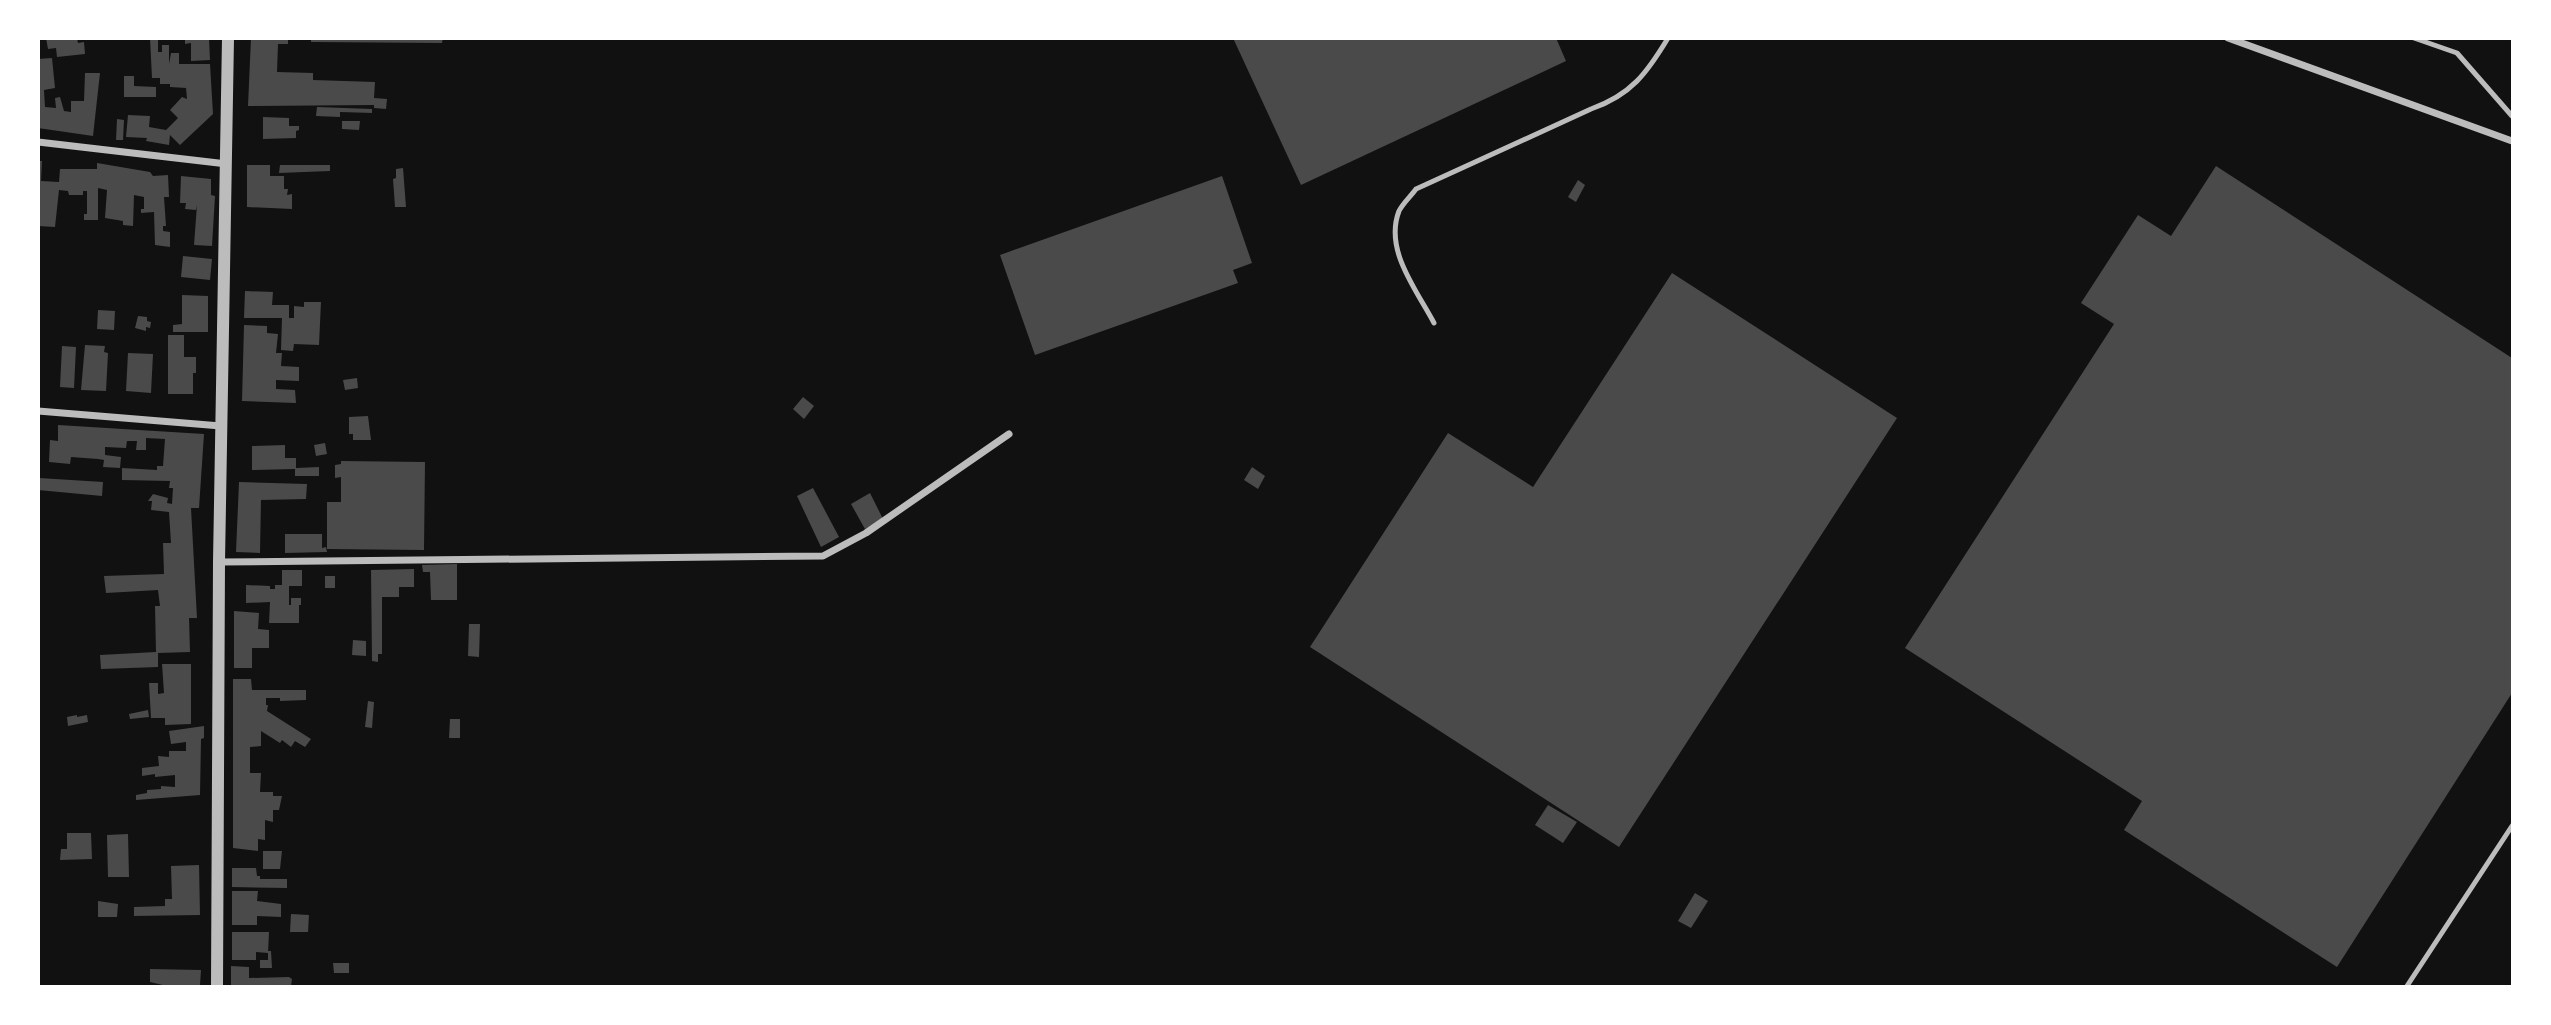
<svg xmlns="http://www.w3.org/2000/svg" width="2551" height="1025" font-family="Barlow,sans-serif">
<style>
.building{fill:#4a4a4a}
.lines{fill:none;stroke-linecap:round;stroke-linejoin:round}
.service{stroke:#bcbcbc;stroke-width:5}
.minor{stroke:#bcbcbc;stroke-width:7}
.tertiary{stroke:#bcbcbc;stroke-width:12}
</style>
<rect width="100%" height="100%" fill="#111"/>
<g class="building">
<polygon points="46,38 77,38 78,43 84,42 85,54 57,57 56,48 48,49"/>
<polygon points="150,38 158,38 158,52 162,52 162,45 169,45 169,64 171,53 179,53 179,64 210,64 213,114 180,145 170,135 169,145 146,141 147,138 126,137 128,115 150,116 149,127 166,130 178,118 170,110 182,97 187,99 186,88 170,87 170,84 160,84 160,78 152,78"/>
<polygon points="185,38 209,38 210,60 191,61 191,43 185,44"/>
<polygon points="251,38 288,38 288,44 278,44 277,72 313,73 313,80 375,82 374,98 387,99 386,109 374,108 374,105 248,106"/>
<polygon points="311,38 443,38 442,43 311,42"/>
<polygon points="1233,38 1556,38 1566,61 1301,185"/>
<polygon points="52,58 55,88 44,90 45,107 56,108 55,98 60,97 64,111 71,112 71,101 84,101 85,73 100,73 93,136 38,128 38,59"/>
<polygon points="124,76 134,76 134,86 156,87 156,97 124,97"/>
<polygon points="317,107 372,109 372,113 340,112 340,117 316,116"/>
<polygon points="263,117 289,118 289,126 299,126 299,130 296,131 296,138 263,139"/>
<polygon points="117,119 124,120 123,140 116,140"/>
<polygon points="342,121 360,121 359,130 342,129"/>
<polygon points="38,161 42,161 41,181 59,182 60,169 97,169 97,163 150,172 153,176 168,175 169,197 164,197 166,226 163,226 163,231 170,232 170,247 155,245 154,212 141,213 141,209 144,209 144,197 134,195 133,226 123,225 123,221 105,218 107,190 98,188 98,220 84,220 84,214 87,214 87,191 83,191 83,195 69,195 68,191 59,190 55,227 38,226 40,182 38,182"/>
<polygon points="247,165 270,165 270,176 284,176 284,189 288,189 287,195 292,194 292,209 247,207"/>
<polygon points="280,165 330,165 330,171 279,173"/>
<polygon points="2216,166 2512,358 2512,693 2337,967 2124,830 2142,801 1905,648 2114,324 2081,303 2138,215 2171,236"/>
<polygon points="403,168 406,207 395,207 393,179 396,178 396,169"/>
<polygon points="181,176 211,179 211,195 215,196 212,246 194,245 197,205 196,210 185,209 186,203 180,203"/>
<polygon points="1222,176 1252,263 1233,270 1238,283 1035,355 1000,255"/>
<polygon points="1578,180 1585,185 1576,202 1568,197"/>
<polygon points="183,256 212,259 210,280 181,277"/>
<polygon points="1672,273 1897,418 1619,847 1310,647 1448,433 1533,487"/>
<polygon points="245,291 273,292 272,305 289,305 289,318 294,318 294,306 304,307 304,302 321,302 319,345 294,344 293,351 281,350 282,318 244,318"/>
<polygon points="182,295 208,296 208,332 173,332 173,325 182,324"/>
<polygon points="98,310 115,311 114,330 97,329"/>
<polygon points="138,316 147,317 147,321 151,322 150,328 146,327 146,331 135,328"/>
<polygon points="244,325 267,326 267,333 278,334 276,353 282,353 281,366 299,367 299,381 276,380 276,389 295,390 296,403 242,401"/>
<polygon points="168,335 184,335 184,357 196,357 196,373 193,373 193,394 168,394"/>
<polygon points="85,345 105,346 104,352 108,353 106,391 81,390"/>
<polygon points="62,346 76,347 74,388 60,387"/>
<polygon points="128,353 153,354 151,393 126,391"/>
<polygon points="357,378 358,388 345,390 343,380"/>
<polygon points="803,397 814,406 804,419 793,409"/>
<polygon points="368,416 371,440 353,440 353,434 349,434 349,417"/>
<polygon points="58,425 204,434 199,508 191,508 197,618 189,618 190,652 158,653 158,667 101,669 100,655 156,652 155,606 160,606 158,590 106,593 104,576 164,574 163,543 171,543 169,512 151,510 152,501 148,501 153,494 168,498 167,503 172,504 173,488 169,488 170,481 122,480 122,468 157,470 157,466 163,466 165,439 146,438 146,450 136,450 137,441 127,441 126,448 105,447 105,455 121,457 120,468 103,467 104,460 98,459 71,457 70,464 49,462 50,440 58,441"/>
<polygon points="325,443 327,454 316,456 314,445"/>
<polygon points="285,445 285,458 296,458 296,468 319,467 319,476 295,476 295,469 252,470 252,446"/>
<polygon points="341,461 425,462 424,550 327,549 327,502 341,502 341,477 335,478 335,465 341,464"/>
<polygon points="1252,467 1265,476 1258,489 1244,480"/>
<polygon points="39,478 103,482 102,496 38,490"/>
<polygon points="239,482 307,484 306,499 261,500 260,553 236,552"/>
<polygon points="813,488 839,537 821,547 797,496"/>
<polygon points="870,493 883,519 865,529 851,504"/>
<polygon points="285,534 322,534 322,548 326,547 327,552 285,553"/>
<polygon points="457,564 457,600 431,600 430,572 423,572 422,565"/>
<polygon points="414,569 414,587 399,587 399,597 382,597 382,654 378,654 378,662 372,661 371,570"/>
<polygon points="282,570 302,570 302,586 289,586 289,605 291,605 291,598 301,598 301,605 299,605 299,623 269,623 270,602 246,603 246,585 270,586 270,589 275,589 275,585 282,585"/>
<rect x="325" y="576" width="10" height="12"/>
<polygon points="234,611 259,613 258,629 269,630 269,648 252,648 252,668 234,668"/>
<polygon points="469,624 480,624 479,657 468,656"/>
<polygon points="353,640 366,641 366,656 352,655"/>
<polygon points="162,664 191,664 191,724 165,725 165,718 151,718 149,683 158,683 158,694 164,693"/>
<polygon points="233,679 251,679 252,690 306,690 306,700 280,701 280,698 266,698 266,705 268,705 267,711 311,739 305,747 295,741 291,747 282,740 280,743 261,731 261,746 250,747 250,773 261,773 260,792 273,792 273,796 282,796 279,810 273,810 273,822 265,820 265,840 258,839 258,851 233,848"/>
<polygon points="368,701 374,702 372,728 365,727"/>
<polygon points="148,710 149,717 130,719 129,714"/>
<polygon points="77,715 77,717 87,715 88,722 68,726 67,717"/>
<polygon points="450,719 460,719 460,738 449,738"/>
<polygon points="204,726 204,738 201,739 200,795 136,800 136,795 147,793 147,790 161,789 161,786 175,787 175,775 155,777 155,774 142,776 142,768 159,766 158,756 169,757 169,751 186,751 186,742 171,744 169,731"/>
<polygon points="1548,805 1577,822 1563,843 1535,825"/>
<polygon points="67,833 91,833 92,859 60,860 61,849 67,849"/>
<polygon points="128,834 129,877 108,877 107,835"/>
<polygon points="263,851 282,851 280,869 263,869"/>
<polygon points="199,865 200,915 134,916 134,907 165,906 165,899 172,899 171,866"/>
<polygon points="232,868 256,868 257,876 260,876 260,879 287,879 287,888 232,887"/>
<polygon points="232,891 258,891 257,901 281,904 281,917 257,916 257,925 232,925"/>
<polygon points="1695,893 1708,901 1691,928 1678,921"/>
<polygon points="98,901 118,904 117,917 98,917"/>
<polygon points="291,914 309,915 308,932 290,932"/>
<polygon points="232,932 269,932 268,953 256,952 256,960 232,960"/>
<polygon points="268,951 271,951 272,968 260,968 260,960 268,960"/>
<polygon points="333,963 349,963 349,973 334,973"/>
<polygon points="231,966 249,967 249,978 289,977 292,979 291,986 231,986"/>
<polygon points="150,969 201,970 200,985 167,986 150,982"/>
</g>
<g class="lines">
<g class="service">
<polyline points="2414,38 2457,53 2512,116"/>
<path d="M1434,323C1416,289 1384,250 1399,211C1403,203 1411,196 1416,189L1591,109C1631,95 1647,73 1668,38"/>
<polyline points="2407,986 2512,826"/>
</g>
<g class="minor">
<polyline points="2228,38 2512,141"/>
<polyline points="38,142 227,164"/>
<polyline points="38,411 221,426"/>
<polyline points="219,562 823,556 866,533 1009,434"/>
</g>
<polyline class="tertiary" points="217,986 219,562 228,38"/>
</g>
<rect width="2551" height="1025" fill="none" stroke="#ffffff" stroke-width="80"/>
</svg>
